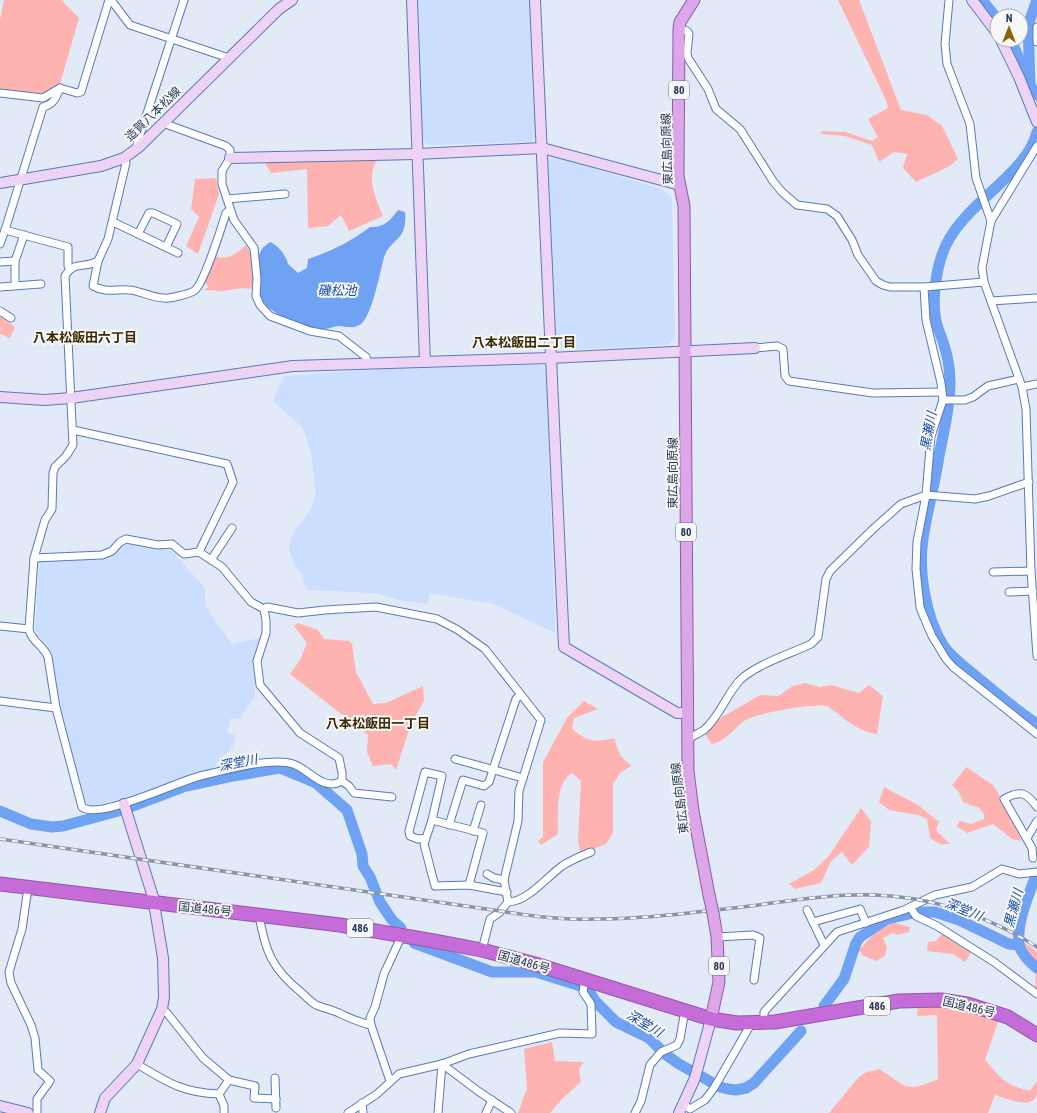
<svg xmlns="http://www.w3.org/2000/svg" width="1037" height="1113" font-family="'Roboto Condensed','Noto Sans JP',sans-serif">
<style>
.built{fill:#ccdefd}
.green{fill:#ffb3b1}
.water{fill:#70a2f4}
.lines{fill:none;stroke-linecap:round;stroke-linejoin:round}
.river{stroke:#70a2f4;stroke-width:11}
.street-casing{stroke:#567bba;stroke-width:9}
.secondary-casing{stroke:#567bba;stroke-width:12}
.primary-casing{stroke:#8e5aab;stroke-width:13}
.highway-casing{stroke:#8e5aab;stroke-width:15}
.street{stroke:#fff;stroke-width:7}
.secondary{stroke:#eed3f4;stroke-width:10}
.primary{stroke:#dca7e8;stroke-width:11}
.highway{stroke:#c56cd9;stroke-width:13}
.rail-casing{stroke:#8994a9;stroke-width:3.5}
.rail{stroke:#f7f7f7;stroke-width:2;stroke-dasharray:6;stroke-linecap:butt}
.primary-bridge-casing{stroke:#8e5aab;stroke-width:13;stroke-linecap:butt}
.primary-bridge{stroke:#dca7e8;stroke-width:11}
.labels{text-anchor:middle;stroke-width:4;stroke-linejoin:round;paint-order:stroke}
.shield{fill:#f7f7f7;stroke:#677286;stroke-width:1}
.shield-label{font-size:11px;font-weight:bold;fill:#293955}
.street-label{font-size:12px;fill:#293955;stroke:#f7f7f7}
.water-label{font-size:13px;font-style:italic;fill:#144ba5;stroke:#f7f7f7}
.neighbourhood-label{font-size:13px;font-weight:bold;fill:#3d2a02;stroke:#f7f7f7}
</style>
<rect width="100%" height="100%" fill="#e2eaf8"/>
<g class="built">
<polygon points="418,0 531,0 536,136 531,142 429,145 423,139"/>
<polygon points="548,158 562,158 664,190 672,198 675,337 668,345 564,350 556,343"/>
<polygon points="539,365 546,370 555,633 494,604 429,593 428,604 402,601 375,593 307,590 302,574 293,563 289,548 292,535 310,511 316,494 311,452 303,428 273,401 284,376 382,369"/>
<polygon points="132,541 156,548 170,549 205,588 205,606 232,644 260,638 262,642 255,657 255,697 239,719 231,718 227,732 236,736 233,746 211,770 138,795 92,806 88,805 84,800 59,705 50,649 38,635 35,628 39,562 102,559 111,556 122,543"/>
</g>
<g class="green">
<polygon points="4,0 61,0 79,18 60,84 41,96 22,96 0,89 0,20"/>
<polygon points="838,0 859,0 901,110 927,115 942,126 958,159 948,167 916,182 903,168 907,154 894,152 879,162 872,145 845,136 821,134 821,131 845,132 872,141 878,137 868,119 888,108 886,100"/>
<path d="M378,159C365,176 376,199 383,216L349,231L341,215L328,226L308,228L307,169L271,173L264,161Z"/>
<polygon points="216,178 219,194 198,254 186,246 199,217 191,209 195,179"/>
<path d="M246,245C255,257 255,273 253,287L249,289L243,288L223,291L203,290L209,287L204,282L214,256C227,261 236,254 246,245Z"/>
<polygon points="0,316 15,327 10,338 0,334"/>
<polygon points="298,623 318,630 324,639 349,641 352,644 356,672 373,704 386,703 423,686 424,701 411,724 396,770 391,764 373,766 367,752 368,735 290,674 300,660 307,643 294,626"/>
<path d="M805,683L819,687L831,685L859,693L869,685L883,696L877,734C861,732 849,723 837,713C834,711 830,707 827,706C813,703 754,713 743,722C732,730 726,741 712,744L704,733L719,719L760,695L778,696L793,686Z"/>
<path d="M584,701L598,709L574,718L572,729C589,742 594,743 614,738L620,755L631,766L620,773L613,784V833L606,844L581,854L578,841L581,781L572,773C555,782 558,818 558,834L541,845L538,841L543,837V762L567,718Z"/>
<polygon points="966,767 993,785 1004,803 1022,841 1012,839 993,824 967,833 956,826 960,821 971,824 984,819 984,814 979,808 963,802 959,792 952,785"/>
<polygon points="884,787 918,805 939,822 936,830 950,844 940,844 930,838 927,819 918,815 889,810 879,802"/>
<polygon points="861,808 871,821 869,847 852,865 842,852 831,861 821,883 795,889 789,884 814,870 828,857"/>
<polygon points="891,922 910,927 909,932 897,935 893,933 883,938 887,948 885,956 876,961 862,955 859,950 882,925"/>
<polygon points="943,933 972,951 965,962 953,954 927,951 928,942 936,941"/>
<polygon points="1025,943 1037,952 1037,991 1035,988 1036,971 1022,962 1020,949"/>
<path d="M918,1005L955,1006L999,1019L985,1060C1002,1079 1005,1085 1030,1091L1037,1081C1037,1085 1037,1090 1037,1094C1033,1111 1005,1098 995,1095L988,1113H829L858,1078L865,1073L879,1069C907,1086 904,1094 938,1079L937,1015L917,1016Z"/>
<polygon points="552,1042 555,1061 584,1062 579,1069 581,1082 562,1099 550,1113 518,1113 527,1088 524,1049"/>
</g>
<path class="water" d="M398,210L405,212C408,243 388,238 383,261C380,274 371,317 361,324C353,330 347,326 338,326C332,327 326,330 320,329C305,327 265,313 260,297C257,290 260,278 259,270C258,256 258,250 270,242C278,245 287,257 288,264L298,273L307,268L308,259C332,251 350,242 370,227C383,228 390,221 398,210Z"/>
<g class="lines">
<g class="river">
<polyline points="982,0 997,19"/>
<polyline points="1011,40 1031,87 1037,95"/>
<polyline points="1030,84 1028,25 1037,0"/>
<path d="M1037,132C1026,175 967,201 946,245C936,266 930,305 938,328C945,345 950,363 950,381C950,406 944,431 939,456C935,484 927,511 923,539C918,571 926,618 943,645C951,658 967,668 978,678C998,694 1016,710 1037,724"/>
<polyline points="0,811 31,824 52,827 63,826 122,810 183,787 233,776 280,768 316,783 347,810 362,854 363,866 370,877 380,902 392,920 401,928"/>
<path d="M1037,873C1029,894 1017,920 1019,943C1019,951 1030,963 1037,968"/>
<polyline points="414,943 492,972 536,972 587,988 595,1001 616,1022 649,1038 665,1054 679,1064 720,1087 728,1089 736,1090 746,1088 754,1083 801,1031"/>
<polyline points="824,1006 844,979 856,943 860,937 887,919 918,912 935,912 959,920 1009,944 1019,945"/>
</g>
<g class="street-casing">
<g id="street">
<polyline points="111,0 130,25 229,58"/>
<polyline points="949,0 945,44 947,64 970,124 976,178 991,221"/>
<polyline points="1037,27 1037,42"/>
<polyline points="679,29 687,31 689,34 687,53 688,58 708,89 716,109 740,129 773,181 782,192 797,205 827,209 837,216 852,240 858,255 876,281 883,285 890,287 924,287 984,282"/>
<path d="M60,88C56,98 54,104 43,107L5,230L68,247V266L70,269"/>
<polyline points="0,93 43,98 60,88 77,93 81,92 109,0"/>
<polyline points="163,123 226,146 230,150 230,158 222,171 222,184 234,220 254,248 257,279 256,296 260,305 270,316 310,331 339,336 366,357 368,364"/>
<polyline points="1037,146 991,221 982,268 984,282 1022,387 1026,409 1031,571 1037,656"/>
<polyline points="139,147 137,144 184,0"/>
<path d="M124,158L126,163L108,239L98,261L93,286C105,293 116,289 129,290C139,290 151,298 164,298C169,299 189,294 194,291C203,286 222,226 226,213L230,210"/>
<polyline points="227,199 285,194"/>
<polyline points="113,222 178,253"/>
<polyline points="138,234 149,213 153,213 177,224 166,247"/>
<polyline points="0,244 5,230"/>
<path d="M98,261C84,269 75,260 65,276L73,445L66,456L55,467L53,473L52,509L45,520L34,558L29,629C31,641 44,646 48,657L56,708L82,807C98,821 182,779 204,775C226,770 272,757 293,764C309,769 323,792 342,781"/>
<polyline points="0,262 15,261"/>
<polyline points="15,285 15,261 24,235"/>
<polyline points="0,287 41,284"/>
<polyline points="924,287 926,320 941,383 943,400 931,436 926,495 917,542 916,569 920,607 923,615 932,636 946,659 953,667 1037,734"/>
<polyline points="991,301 1037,298"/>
<polyline points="0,311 11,318"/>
<polyline points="755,348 777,346 783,349 785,376 789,381 873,393 942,392"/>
<polyline points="1022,387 1037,384"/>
<polyline points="943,400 965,400 973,397 988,386 1019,379"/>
<polyline points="73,430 227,464 233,482 199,552"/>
<polyline points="34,558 102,555 112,551 120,542 126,539 158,545 172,544 184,554 199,552 222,567 251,602 264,609 266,620 266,633 257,661 260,685 300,733 339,758 342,773 342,781"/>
<polyline points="211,560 232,528"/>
<polyline points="993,572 1031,571"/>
<polyline points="1009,592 1033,591"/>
<polyline points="264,609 267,607 298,613 325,610 376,607 437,619 458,630 485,649 541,720 519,791 518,821 504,880 508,902 499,913 490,919 482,950"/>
<polyline points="0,626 29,629"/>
<polyline points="0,701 56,708"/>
<path d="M688,739C693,736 699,733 704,730C720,716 726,695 740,680C757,664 790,654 811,644L818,637L826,579L830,571L873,529L901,504L926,495L975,499L989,496L1029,482"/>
<polyline points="455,759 523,778"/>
<polyline points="342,781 349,786 354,793 392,797"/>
<polyline points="432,820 483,833 469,885"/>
<polyline points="449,825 463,780 484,786 489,782 516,699 520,695"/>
<polyline points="473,831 481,805"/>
<polyline points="426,838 418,839 410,836 409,831 425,772 442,776 432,820 424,844 435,886 469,885 507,892"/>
<polyline points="1027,838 1037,821"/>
<path d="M1033,858L1032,848L1004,799C1021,790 1026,792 1037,807"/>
<polyline points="487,874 494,878 504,880"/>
<polyline points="28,888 22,929 9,972 11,983 31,1025 35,1038 38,1070 50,1081 37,1099 37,1113"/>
<path d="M508,902C527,902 547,877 562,866C571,860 581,856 591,852"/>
<polyline points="910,907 916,916 937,926 994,962 1037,994"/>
<polyline points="807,910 824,945"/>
<path d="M259,915C265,951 272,969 302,993C306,997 311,1002 316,1005C324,1008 332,1010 339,1013C352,1019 357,1022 371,1025"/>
<polyline points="813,922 860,909 866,923"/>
<polyline points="717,937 753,935 760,938 754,980"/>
<polyline points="162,1009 167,1013 203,1058 229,1080 255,1086 254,1098 276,1099"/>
<polyline points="764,1023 764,1012 837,932 904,910 935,895 972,887 1002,869 1019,874 1037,872"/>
<path d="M137,1064C167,1082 183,1093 219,1094L229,1080"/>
<polyline points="442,1064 478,1091 511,1113"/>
<polyline points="275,1078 276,1108"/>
<polyline points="390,1081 371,1025 370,1018 375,1007 384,974 402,935"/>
<polyline points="219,1094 224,1106 224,1113"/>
<polyline points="362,1103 363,1113"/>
<polyline points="684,1105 690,1109 705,1100 714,1088 751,1024"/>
<polyline points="348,1113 377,1094 399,1074 442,1064 469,1054 560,1033 592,1034 591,1004 583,992 585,979"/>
<polyline points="438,1113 442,1064"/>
<polyline points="486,1113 492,1100"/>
<polyline points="635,1113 641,1101 650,1065 661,1052 677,1045 680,1039 685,1010"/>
</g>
</g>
<g class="secondary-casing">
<g id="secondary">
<polyline points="412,0 425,362"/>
<polyline points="535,0 564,647 677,713 688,713"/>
<polyline points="972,0 997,33"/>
<polyline points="1001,40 1019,77 1037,122"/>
<polyline points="230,158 417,154 542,148 680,185"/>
<polyline points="0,183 101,166 124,158 139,147 279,9 292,0"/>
<polyline points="0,397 44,400 71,398 293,366 550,358 755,348"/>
<polyline points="0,1106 28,1113"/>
<polyline points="100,1113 105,1098 137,1064 162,1009 164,997 163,958 153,897 124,804"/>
<polyline points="679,1113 695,1078 711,1019"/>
</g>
</g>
<g class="primary-casing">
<g id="primary">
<polyline points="694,0 680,22 679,29 678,176 684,206 688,771 693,811 709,895"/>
<polyline points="711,1019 719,982 717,937 713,913"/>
</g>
</g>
<g class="highway-casing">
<polyline id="highway" points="0,884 340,925 434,941 482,950 535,964 711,1019 737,1023 775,1022 899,1001 941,1000 967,1004 1008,1017 1037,1035"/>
</g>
<use href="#street" class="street"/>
<use href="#secondary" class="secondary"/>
<use href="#primary" class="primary"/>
<use href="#highway" class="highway"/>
<g class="rail-casing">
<path id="rail" d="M0,839L500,911C523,915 546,918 570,919C624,921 679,914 733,908C780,903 828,893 875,895C933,897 988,916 1037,947"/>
</g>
<use href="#rail" class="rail"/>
<g class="primary-bridge-casing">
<polyline id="primary-bridge" points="709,895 713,913"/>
</g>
<use href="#primary-bridge" class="primary-bridge"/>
</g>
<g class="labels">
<g class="shield">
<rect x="669" y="81" width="20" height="18" rx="3"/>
<rect x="676" y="523" width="20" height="18" rx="3"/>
<rect x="347" y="919" width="26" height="18" rx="3"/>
<rect x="709" y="957" width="20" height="18" rx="3"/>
<rect x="864" y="997" width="26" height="18" rx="3"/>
</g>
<g class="shield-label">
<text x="679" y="94">80</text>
<text x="686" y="536">80</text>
<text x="360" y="932">486</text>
<text x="719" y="970">80</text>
<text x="877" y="1010">486</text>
</g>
<g class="street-label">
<text transform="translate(153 114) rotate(-44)" y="4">造賀八本松線</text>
<text transform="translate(667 149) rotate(-92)" y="4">東広島向原線</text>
<text transform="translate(673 473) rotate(-90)" y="4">東広島向原線</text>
<text transform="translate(680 798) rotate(-97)" y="4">東広島向原線</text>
<text transform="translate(205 909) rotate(6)" y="4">国道486号</text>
<text transform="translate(524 962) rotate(16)" y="4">国道486号</text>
<text transform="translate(969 1007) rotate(13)" y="4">国道486号</text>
</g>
<g class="water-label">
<text x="337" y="295">磯松池</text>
<text transform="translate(928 431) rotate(-80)" y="5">黒瀬川</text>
<text transform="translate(238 762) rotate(-11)" y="5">深堂川</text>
<text transform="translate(1013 908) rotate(-75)" y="5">黒瀬川</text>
<text transform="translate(964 909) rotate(22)" y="5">深堂川</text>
<text transform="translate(645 1023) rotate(31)" y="5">深堂川</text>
</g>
<g class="neighbourhood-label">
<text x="85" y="342">八本松飯田六丁目</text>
<text x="524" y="347">八本松飯田二丁目</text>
<text x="378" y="728">八本松飯田一丁目</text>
</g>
</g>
<g transform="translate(1009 28)"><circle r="19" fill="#f7f7f7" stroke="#a5abb6"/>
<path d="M0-3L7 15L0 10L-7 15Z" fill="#8c6406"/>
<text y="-6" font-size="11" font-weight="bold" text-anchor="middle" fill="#293955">N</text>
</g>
</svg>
